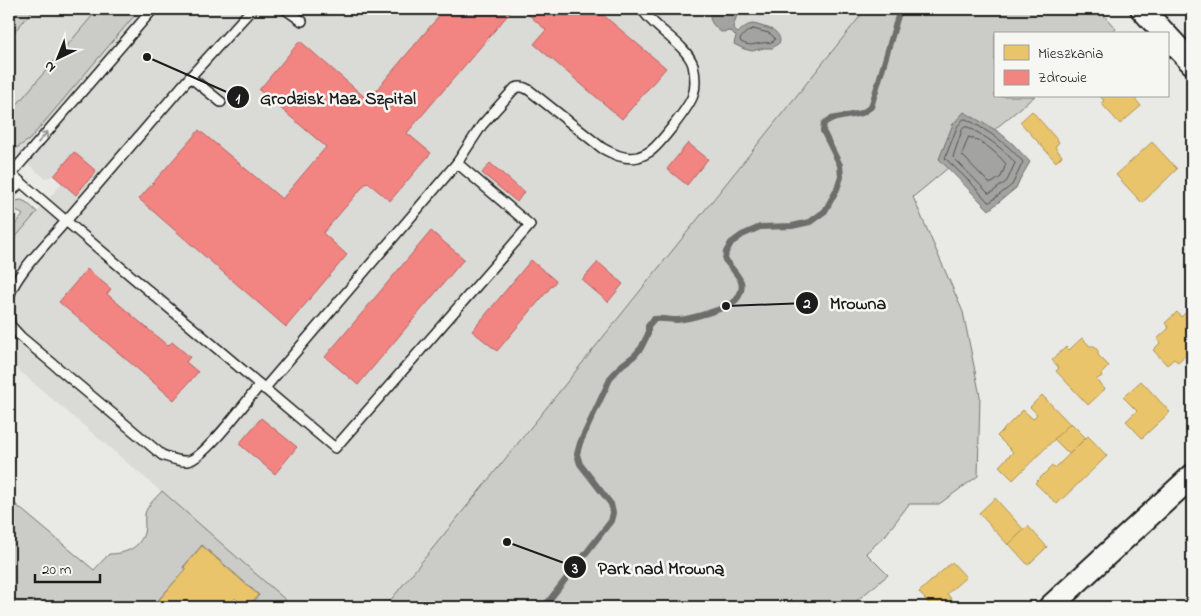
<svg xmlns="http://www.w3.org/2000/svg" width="1201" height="616" font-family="'Indie Flower',sans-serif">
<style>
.built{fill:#dadad6}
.green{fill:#cbcbc7;stroke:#747472}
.water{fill:#a3a3a1;stroke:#6d6d6c}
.homes{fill:#e9c46a;stroke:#ac9253}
.health{fill:#f28482;stroke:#b26563}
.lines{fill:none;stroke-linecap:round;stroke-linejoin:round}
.shore{stroke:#525251;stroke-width:1}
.stream{stroke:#6d6d6c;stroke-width:6}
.service-casing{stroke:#1c1c1c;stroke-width:12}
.tertiary-casing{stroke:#1c1c1c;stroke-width:26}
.service{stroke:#f6f6f2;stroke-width:9}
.tertiary{stroke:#f6f6f2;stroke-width:22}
.oneway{stroke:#949492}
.leader{fill:none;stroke:#1c1c1c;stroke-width:2}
.callout-dot{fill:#1c1c1c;stroke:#f6f6f2;stroke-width:2}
.mark-label{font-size:15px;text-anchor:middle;font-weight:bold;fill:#fff}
.callout-label{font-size:18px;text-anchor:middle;font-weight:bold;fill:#1c1c1c;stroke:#f6f6f2;stroke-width:5;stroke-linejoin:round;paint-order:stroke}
</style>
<rect width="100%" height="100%" fill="#e9e9e5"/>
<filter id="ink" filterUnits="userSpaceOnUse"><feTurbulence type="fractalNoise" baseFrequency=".02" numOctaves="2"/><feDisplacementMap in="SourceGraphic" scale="10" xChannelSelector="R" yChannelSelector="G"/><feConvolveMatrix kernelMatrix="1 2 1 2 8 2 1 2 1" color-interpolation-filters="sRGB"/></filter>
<g filter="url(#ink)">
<polygon class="built" points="9,9 866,9 523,437 385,607 293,607 198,523 9,362 9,245 62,183 54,176 45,178 9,148"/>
<g class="green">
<polygon points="13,9 34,9 9,38 9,14"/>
<polygon points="98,9 140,9 29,140 18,147 9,149 9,106 14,108"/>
<polygon points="866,9 1098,9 1116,29 1111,34 995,34 995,96 1035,96 913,197 963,312 980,396 978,476 939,504 909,504 885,536 866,553 888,575 849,607 385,607 523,437"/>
<polygon points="21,200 26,202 37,212 9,245 9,232 23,215 10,205 16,201"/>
<path d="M162,491L290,604L287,607H249L259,595L202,545L183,567L185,570L152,607H9V499L94,570L109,554C124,554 139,549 144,533C146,527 144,520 145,514C147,505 156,498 162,491Z"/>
</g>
<g class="water">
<path d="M713,9H739L733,27L734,30L738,33C742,29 746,25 752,24C756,24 760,26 764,27C772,29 780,32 780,42L773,48H764L752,51L744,49L734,44L736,36L731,31L721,32C713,26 706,18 713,9Z"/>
<polygon points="964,112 999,132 1013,144 1030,162 1020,179 1016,188 989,210 939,159 953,124"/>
</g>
<g class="homes">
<polygon points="1100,96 1133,96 1141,106 1120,124 1101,103 1104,101"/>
<polygon points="1032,111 1059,142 1055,147 1062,156 1056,162 1020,122"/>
<polygon points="1152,142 1177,169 1142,203 1116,175"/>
<polygon points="1192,307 1192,349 1178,362 1174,359 1167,365 1153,350 1160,343 1157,339 1169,328 1165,323 1177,312 1181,317"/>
<polygon points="1082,338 1090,346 1094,346 1098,351 1098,355 1109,366 1101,374 1102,376 1096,380 1105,389 1088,405 1056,371 1059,368 1052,360 1066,347 1069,350"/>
<polygon points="1141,381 1170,412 1142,438 1126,421 1137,411 1123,397"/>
<polygon points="1042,395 1070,424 1013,480 999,466 1013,452 997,436 1023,410 1033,419 1037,414 1030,407"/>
<polygon points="1071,423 1086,438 1069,454 1054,439"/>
<polygon points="1088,436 1107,456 1057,504 1035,483 1052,466 1055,468"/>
<polygon points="995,498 1024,530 1008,545 979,513"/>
<polygon points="1028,526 1047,547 1028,565 1009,544"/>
<polygon points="202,546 258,595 248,607 245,607 235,598 228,605 226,604 222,607 153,607 186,569 184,567"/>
<polygon points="952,562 966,577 947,594 959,607 932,607 919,592"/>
</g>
<g class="health">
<polygon points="445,9 513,9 407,133 431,153 390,201 367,182 323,233 347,255 286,327 139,199 199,130 282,199 326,147 259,90 300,41 368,100"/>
<polygon points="522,9 596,9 666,68 622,119 534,44 546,30"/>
<polygon points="688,143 708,159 687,185 667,169"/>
<polygon points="74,152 96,171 76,195 54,176"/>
<polygon points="490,163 524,192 517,202 482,173"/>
<polygon points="431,231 464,259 358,385 325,357"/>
<polygon points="531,260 556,281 497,351 472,331"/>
<polygon points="598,262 623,284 608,302 582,280"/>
<polygon points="87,269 111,289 107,294 168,346 172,342 190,357 186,362 198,372 174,400 59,302"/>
<polygon points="261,418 297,447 275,474 239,444"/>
</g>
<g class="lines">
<g class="shore">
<path d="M753,29L769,33L774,37L775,40C770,44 768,42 762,43C753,44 751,47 741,42L740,40C742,35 747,31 753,29Z"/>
<path d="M964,119H966C988,131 1007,143 1023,162L1012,185L990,202H988L973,185L945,158L957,127Z"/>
<path d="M965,127H968C986,137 1002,147 1015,163L1007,181L991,193H988L953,157L962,130Z"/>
<path d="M969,137C983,141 997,153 1006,164L1001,177L992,183H989L962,155Z"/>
</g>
<path class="stream" d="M544,607L611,521L613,513L611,504L580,464L577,454L580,443L611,377L622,365L634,356L641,348L648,334V326L654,319C662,318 670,320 677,320C690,319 727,309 736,300C740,296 743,288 741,282C740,277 729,265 725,260L726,252L731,243L742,235L760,227L792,226L810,222L825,211L837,189L841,177L840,165L823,131L824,123L831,119L862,113L871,107L880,77L900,9"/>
<g class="service-casing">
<g id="service">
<polyline points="252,9 190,77 66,221 335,448 530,225 457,163"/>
<polyline points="285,9 302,21"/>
<polyline points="190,77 221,102"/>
<path d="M9,172L66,221C52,238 11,278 9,299"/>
<polyline points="11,174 153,9"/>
<polyline points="9,195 20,182"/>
<path d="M9,318L10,325L21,337L162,455C171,458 179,462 188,461C205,458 247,400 260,385"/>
<path d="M264,389L457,163L482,125L515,88C521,86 524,87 529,90L602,148C613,154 625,160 638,157C641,156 646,154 649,152C658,147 690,106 693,95C696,86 695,74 693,65C686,44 654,29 642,9"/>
</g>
</g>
<g class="tertiary-casing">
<g id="tertiary">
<polyline points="1142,9 1165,34"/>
<polyline points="1167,36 1192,63"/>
<polyline points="1050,607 1192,476"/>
</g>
</g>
<use href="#service" class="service"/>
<use href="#tertiary" class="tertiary"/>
</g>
<defs><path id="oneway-shaft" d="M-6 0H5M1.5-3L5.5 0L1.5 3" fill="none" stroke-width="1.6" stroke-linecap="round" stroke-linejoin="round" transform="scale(1.25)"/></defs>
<use class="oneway" href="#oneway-shaft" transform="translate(43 137) rotate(-49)"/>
</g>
<path class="leader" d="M147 57L238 97M726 306L807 303M507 542L575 567"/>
<g class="callout-dot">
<circle cx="147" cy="57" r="5"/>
<circle cx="726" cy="306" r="5"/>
<circle cx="507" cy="542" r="5"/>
<circle cx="238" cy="97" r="12"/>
<circle cx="807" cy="303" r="12"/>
<circle cx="575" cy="567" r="12"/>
</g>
<g class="mark-label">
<text x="238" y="103">1</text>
<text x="807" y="308">2</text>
<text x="575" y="573">3</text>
</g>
<g class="callout-label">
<text x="338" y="104">Grodzisk Maz. Szpital</text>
<text x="858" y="309">Mrowna</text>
<text x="661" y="574">Park nad Mrowną</text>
</g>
<rect width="1201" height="616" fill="none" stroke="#f6f6f2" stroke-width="30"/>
<rect x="15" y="15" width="1171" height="586" fill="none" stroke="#1c1c1c" stroke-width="2" filter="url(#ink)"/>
<rect x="994" y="32" width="175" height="65" fill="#f6f6f2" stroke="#9f9f9c"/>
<rect x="1004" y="45" width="25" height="15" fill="#e9c46a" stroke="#9f9f9c"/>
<text x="1038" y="58" font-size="15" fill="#1c1c1c">Mieszkania</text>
<rect x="1004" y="70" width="25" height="15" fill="#f28482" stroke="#9f9f9c"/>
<text x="1038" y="82" font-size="15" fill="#1c1c1c">Zdrowie</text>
<g transform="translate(58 58) rotate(223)" stroke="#f6f6f2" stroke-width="4" paint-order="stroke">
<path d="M0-4L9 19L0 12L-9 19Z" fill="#1c1c1c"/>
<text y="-8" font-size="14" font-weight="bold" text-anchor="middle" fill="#1c1c1c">N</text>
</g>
<path d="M35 574v8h65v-8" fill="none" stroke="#1c1c1c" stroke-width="2.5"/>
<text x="42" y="574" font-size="15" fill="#1c1c1c" stroke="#f6f6f2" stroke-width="4" paint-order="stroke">20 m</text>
</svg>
